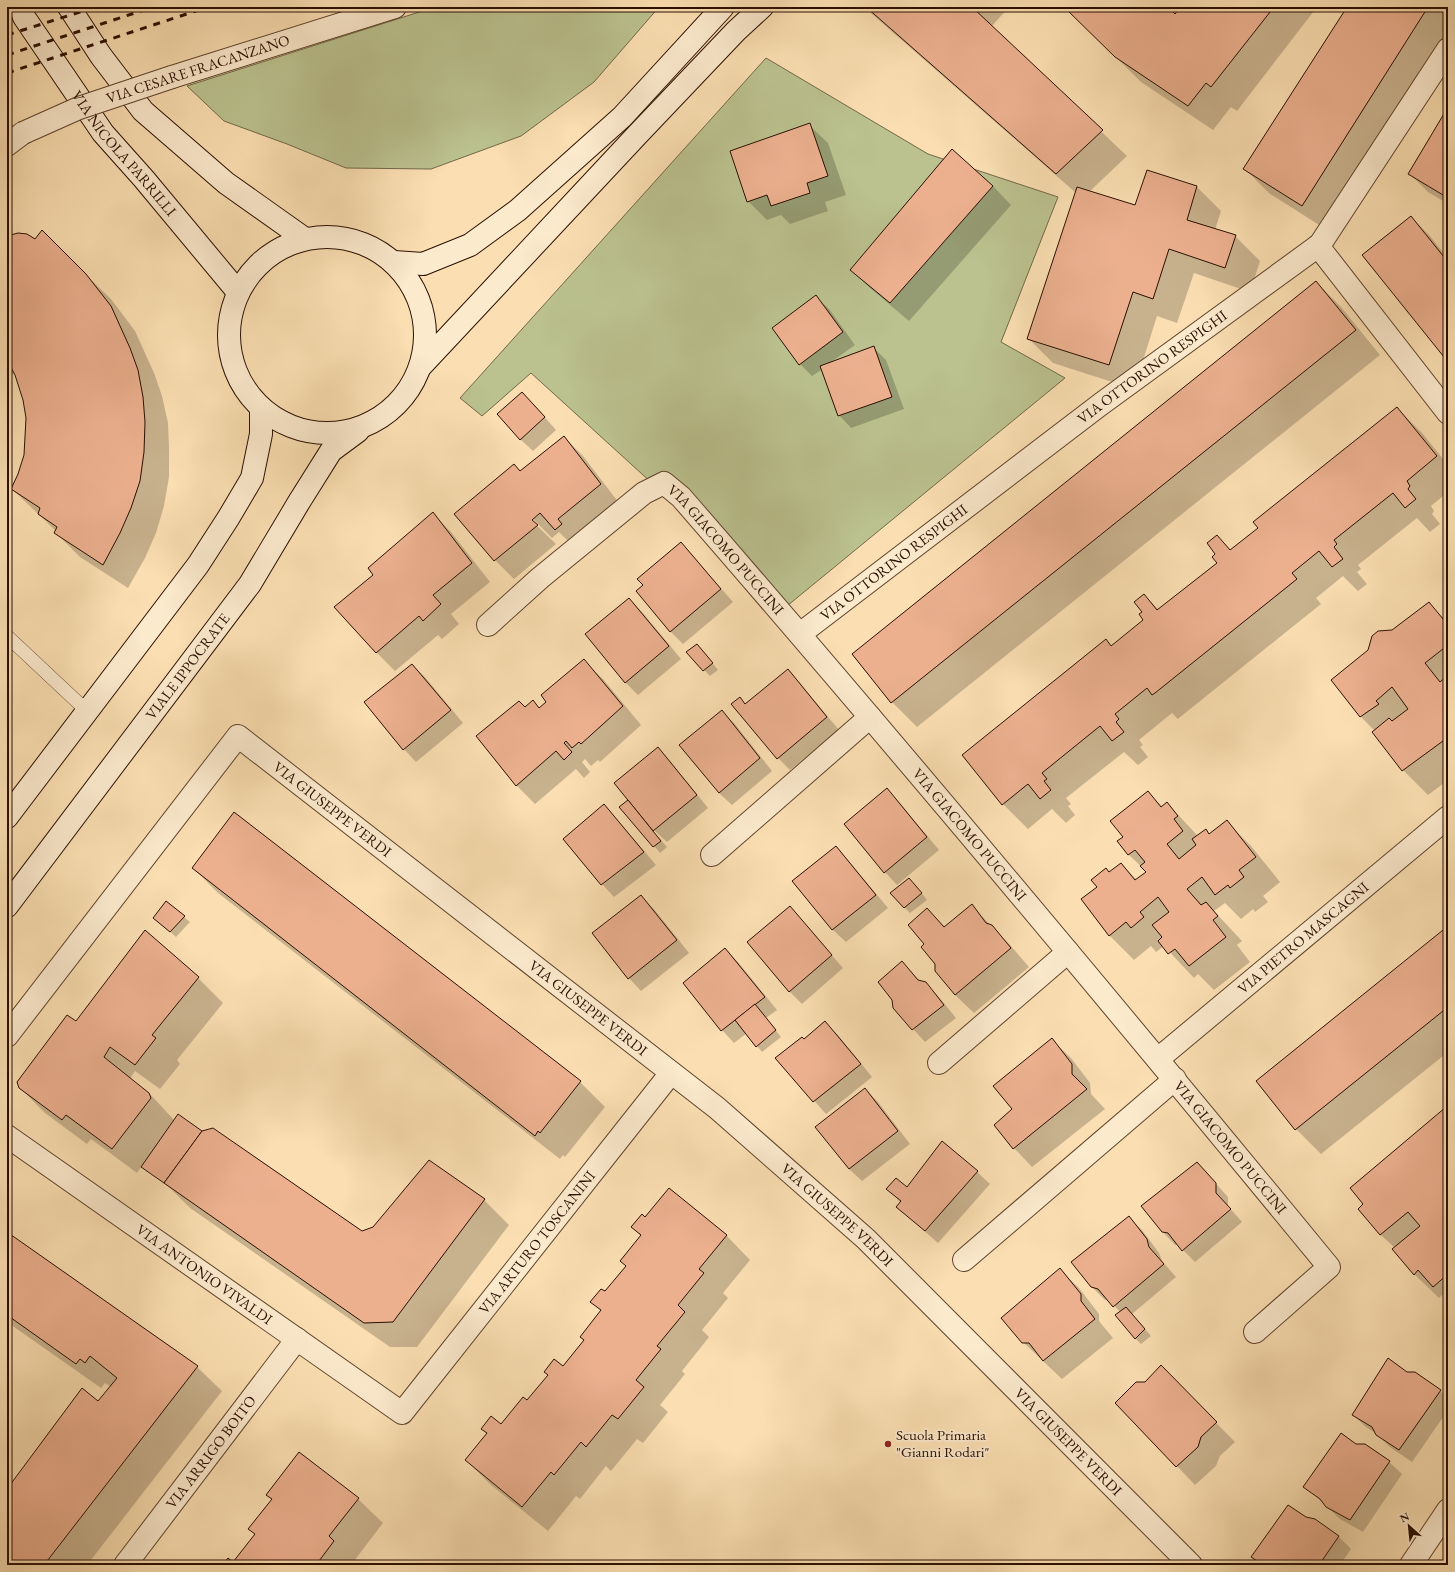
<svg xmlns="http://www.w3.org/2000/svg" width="1455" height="1572" font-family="'EB Garamond',serif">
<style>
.green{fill:#bbc28f;stroke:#726848}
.shadow{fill:#0003}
.building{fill:#ecb08f;stroke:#2a0f00}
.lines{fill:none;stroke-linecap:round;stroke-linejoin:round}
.lane-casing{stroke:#5e432c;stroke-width:14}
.street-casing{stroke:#5e432c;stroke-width:24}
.secondary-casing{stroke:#2a0f00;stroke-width:24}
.lane{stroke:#fceacd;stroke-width:13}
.street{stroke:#fceacd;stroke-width:22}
.secondary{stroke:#fceacd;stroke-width:22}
.rail{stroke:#2a0f00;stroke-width:3;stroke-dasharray:7 7;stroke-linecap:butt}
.street-bridge-casing{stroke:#5e432c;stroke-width:24;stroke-linecap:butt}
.street-bridge{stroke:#fceacd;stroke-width:22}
.poi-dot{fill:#8f2418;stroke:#fceacd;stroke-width:1.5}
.labels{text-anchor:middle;stroke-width:3.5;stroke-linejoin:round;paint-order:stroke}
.street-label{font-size:15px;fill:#2a0f00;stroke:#fceacd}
.poi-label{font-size:15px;fill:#2a0f00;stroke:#fceacd;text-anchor:start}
</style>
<rect width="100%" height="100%" fill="#fbdfb2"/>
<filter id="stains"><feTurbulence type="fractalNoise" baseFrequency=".005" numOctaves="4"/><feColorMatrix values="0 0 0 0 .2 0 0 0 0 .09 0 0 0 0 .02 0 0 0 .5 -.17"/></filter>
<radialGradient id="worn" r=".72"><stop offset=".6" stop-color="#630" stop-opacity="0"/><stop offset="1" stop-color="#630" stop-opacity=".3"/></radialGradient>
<g class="green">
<polygon points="435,7 659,7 594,82 521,136 431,169 346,168 287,144 224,121 187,86"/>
<polygon points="766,58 928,154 1058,197 1001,342 1065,378 787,606 531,373 482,416 460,398"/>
</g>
<g class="shadow">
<polygon points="864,7 1009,7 991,27 1127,156 1089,192 1136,207 1197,187 1221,211 1215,230 1235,236 1260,261 1250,292 1194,273 1177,323 1157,316 1134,389 1053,363 1028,338 1076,193"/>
<polygon points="1065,7 1166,7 1175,16 1182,7 1317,7 1237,111 1231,107 1213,130 1141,82"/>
<polygon points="1348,7 1448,7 1448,38 1327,230 1269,193 1245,169"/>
<polygon points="1448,109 1448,204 1428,192 1409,173"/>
<polygon points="809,125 828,143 846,195 825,202 828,211 790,224 781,215 767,220 748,201"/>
<polygon points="993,186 1011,205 909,321 870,288 851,270"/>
<polygon points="1411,217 1430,236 1448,259 1448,361"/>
<polygon points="7,237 85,274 111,299 135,331 154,373 162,396 168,423 169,447 169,477 164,506 156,533 145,558 128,588 80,557 55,532 56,531 12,489 19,475 25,455 27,417 24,399 14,373 7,381"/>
<polygon points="1316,282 1341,307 1380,355 917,727 892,702 853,654"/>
<polygon points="816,297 829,309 855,345 831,362 873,347 886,360 904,409 851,428 839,415 823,369 812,376 800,364"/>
<polygon points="535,406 556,430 533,451 520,439"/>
<polygon points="1397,408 1422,433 1448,465 1448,492 1431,506 1434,511 1432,514 1440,524 1430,532 1417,518 1358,565 1361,569 1357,572 1367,584 1358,591 1343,576 1316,598 1321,604 1179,718 1178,719 1172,713 1139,740 1143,745 1140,747 1148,757 1138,765 1124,752 1066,798 1071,804 1068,806 1075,815 1066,823 1052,809 1028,829 1003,804 1106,640 1112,646 1145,620 1144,595 1159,610 1218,563 1216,554 1217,536 1231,550 1260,528"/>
<polygon points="564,437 583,456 619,503 575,548 559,532 552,538 529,515 528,517 556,544 514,579 495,560 520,471"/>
<polygon points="433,514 451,532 490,582 451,614 459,624 442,639 438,635 395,671 376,652 375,575"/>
<polygon points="681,543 733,602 683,644 671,632 637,591 644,585"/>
<polygon points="629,599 642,612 681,659 638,695 625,682"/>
<polygon points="1429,604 1448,623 1448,780 1428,795 1403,770 1375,731 1361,717 1332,681"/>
<polygon points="703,651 718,670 710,676 687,652"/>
<polygon points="584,661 603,679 641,725 600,762 598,760 591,766 585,759 582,762 590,772 584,778 576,769 535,804 516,785 525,708 533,702 540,709 547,702"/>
<polygon points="412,665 425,677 463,723 416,762 404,749"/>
<polygon points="788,670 800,683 839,730 790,770 778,758 740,698 746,705"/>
<polygon points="721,711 734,723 772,771 732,805 719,793"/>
<polygon points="658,748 670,761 708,808 667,842 653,829 652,830 667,847 660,853 621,807 627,801"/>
<polygon points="887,790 899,802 939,850 897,885 885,872 845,825"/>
<polygon points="1148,793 1163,807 1167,803 1198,836 1205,830 1210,835 1227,822 1251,846 1280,882 1263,896 1268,902 1255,912 1253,909 1241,919 1225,903 1214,911 1242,941 1237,945 1250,962 1214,990 1198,974 1194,978 1164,946 1156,952 1151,946 1134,960 1109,935 1098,887 1109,873 1121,864 1137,880 1147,872 1129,855 1119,841 1124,837"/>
<polygon points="604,805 616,818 656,865 614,897 602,884"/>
<polygon points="235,813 580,1082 605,1107 565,1157 563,1155 560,1159 218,893 193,868"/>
<polygon points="836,847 848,860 888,908 846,942 833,930 793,881"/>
<polygon points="915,885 927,900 910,913 904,907"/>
<polygon points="641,897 654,909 689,953 641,991 629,978"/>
<polygon points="972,906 1010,945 1029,967 974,1013 955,995 936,964 927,909 946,928"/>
<polygon points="790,907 843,968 802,1004 789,991"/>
<polygon points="184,917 190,922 176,937 160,923"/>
<polygon points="1448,927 1448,1052 1321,1154 1296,1129 1257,1081"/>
<polygon points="725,949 738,962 777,1010 766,1018 781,1037 762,1052 747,1033 734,1043 722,1030"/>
<polygon points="902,962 920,981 925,983 938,996 956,1018 925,1042 894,1008"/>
<polygon points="198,978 223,1003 177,1060 180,1064 160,1089 135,1071 130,1079 149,1093 175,1121 203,1133 362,1232 374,1228 429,1161 484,1200 509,1225 417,1347 390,1347 190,1208 171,1189 142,1166 137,1173 91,1139 87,1144 45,1113 20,1088 76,1023"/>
<polygon points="825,1023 838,1035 872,1077 826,1114 777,1059 804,1041"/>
<polygon points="1052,1040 1071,1058 1090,1083 1091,1094 1105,1109 1032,1167 1014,1148 1013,1110"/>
<polygon points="865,1089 878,1102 910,1144 862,1181 849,1169 817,1127"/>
<polygon points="1448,1111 1448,1301 1442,1295 1439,1298 1414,1274 1395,1248 1381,1235 1359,1209"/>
<polygon points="1197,1163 1228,1197 1228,1206 1242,1222 1195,1262 1178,1245 1175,1245 1163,1232"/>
<polygon points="977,1172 990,1184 938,1243 897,1207 901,1203 888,1189 907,1189"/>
<polygon points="1129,1218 1142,1230 1159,1253 1162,1261 1176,1277 1132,1314 1151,1336 1141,1344 1135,1338 1121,1313 1109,1300 1105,1300 1092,1287"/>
<polygon points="645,1219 726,1235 750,1260 723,1293 728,1298 702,1330 709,1337 682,1371 685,1374 660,1405 668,1412 643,1443 637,1439 611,1471 606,1466 580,1499 576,1496 548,1531 491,1485 466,1460 487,1434 482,1429 501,1426 563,1367 585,1341 602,1312 592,1302 605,1293 627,1266 641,1236 632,1227"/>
<polygon points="7,1233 197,1367 222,1391 87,1565 7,1565 7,1490 98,1402 111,1387 105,1383 101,1388 7,1322"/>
<polygon points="1060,1270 1079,1288 1099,1314 1099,1321 1113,1338 1062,1379 1023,1342"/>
<polygon points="1161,1367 1235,1442 1220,1456 1216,1466 1195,1485 1177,1466 1146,1383"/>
<polygon points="1406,1373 1440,1391 1448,1398 1448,1410 1412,1462 1390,1447 1377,1434 1366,1427 1353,1415"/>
<polygon points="1356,1445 1389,1462 1402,1474 1363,1532 1340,1519 1305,1486"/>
<polygon points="267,1495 358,1499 383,1523 354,1561 357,1565 223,1565 233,1563 256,1535 272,1500"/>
<polygon points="1305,1518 1315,1520 1339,1537 1351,1549 1340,1565 1260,1565 1252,1557"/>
</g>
<g class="building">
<polygon points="866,7 972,7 1103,130 1056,174"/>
<polygon points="1064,7 1168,7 1175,14 1180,7 1274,7 1211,87 1206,83 1188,106 1115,57"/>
<polygon points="1347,7 1428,7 1302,206 1243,169"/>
<polygon points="1448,107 1448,198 1408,174"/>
<polygon points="810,123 828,176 807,183 810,193 771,206 767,195 747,202 730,151"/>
<polygon points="952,149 993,186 890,303 850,270"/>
<polygon points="1147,170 1197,186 1187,220 1236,235 1225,268 1169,249 1153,299 1133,292 1109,365 1027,339 1077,187 1135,205"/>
<polygon points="1411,216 1448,262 1448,362 1362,255"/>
<polygon points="42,230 86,274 111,306 130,348 138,370 143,397 145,422 144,452 140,481 131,508 120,533 103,565 54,533 57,527 38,514 40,508 11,489 18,474 24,455 26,418 23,400 15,375 7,360 7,236 18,233 27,234 35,239"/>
<polygon points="1316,281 1356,330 891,703 852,654"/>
<polygon points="816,295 843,332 799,365 772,328"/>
<polygon points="874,346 892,397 838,416 820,366"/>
<polygon points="522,392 545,417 520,440 497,414"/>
<polygon points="1397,407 1437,456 1407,481 1410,486 1408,489 1416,499 1405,508 1393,493 1334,540 1337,544 1334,547 1343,559 1332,567 1319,551 1292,573 1297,579 1155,693 1152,695 1147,688 1115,714 1119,719 1116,722 1124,732 1112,741 1100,726 1042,773 1047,779 1044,781 1051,790 1040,799 1028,784 1002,805 962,755 1106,639 1111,646 1143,620 1139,614 1142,612 1134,602 1144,594 1157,610 1217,563 1212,557 1215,554 1207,543 1217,535 1230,550 1258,528 1253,522"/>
<polygon points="564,436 601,484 558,519 562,524 555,530 540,513 532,520 538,525 494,561 454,514 514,464 520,471"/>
<polygon points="433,512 472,563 433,595 441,604 423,621 419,616 376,653 334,607 373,575 368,568"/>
<polygon points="681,542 721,589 670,632 636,591 643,585 637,579"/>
<polygon points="629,598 669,646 625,683 585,634"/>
<polygon points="1429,602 1448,625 1448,645 1425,663 1440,682 1448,675 1448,741 1443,741 1402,771 1372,732 1389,718 1392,721 1408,709 1392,687 1376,701 1379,704 1360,717 1331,680 1368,650 1372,636 1378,631 1392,630"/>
<polygon points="697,644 713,663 703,671 686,652"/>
<polygon points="584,659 623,706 581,744 579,742 572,748 566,741 564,743 572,752 564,760 556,751 516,786 476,736 519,701 525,707 533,700 539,708 546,702 541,695"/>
<polygon points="412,664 451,710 403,750 364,702"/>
<polygon points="788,669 827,717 777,759 731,704 740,697 745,704"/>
<polygon points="722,710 760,758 719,793 679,745"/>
<polygon points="658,747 697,795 653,831 614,783"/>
<polygon points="887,788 927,837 884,873 844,824"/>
<polygon points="1148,791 1161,807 1167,802 1178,816 1174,819 1183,831 1167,844 1179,859 1196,845 1192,839 1206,829 1209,834 1227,820 1256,857 1239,870 1244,877 1230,888 1228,885 1215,895 1202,877 1187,889 1201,905 1206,902 1218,916 1213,920 1226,937 1189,966 1175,949 1168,954 1158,941 1162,937 1152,925 1169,912 1158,897 1140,912 1144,917 1131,928 1126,922 1109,936 1081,899 1097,887 1091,880 1106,868 1109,872 1121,863 1135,880 1146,872 1140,866 1145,862 1135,850 1128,855 1117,841 1123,837 1110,821"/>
<polygon points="628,800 661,841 653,847 619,807"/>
<polygon points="604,804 644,852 601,885 563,839"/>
<polygon points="234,812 581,1081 540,1133 538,1131 535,1136 192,868"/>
<polygon points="836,846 876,895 832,930 792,881"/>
<polygon points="909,878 922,893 904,908 890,893"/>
<polygon points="641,895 677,940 628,979 592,933"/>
<polygon points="166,901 185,916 170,932 153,918"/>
<polygon points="972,904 986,923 992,925 1011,948 955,995 935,971 935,964 921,947 924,944 908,925 927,908 944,927"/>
<polygon points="790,906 832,955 789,992 747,942"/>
<polygon points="1448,926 1448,1007 1295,1130 1256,1081"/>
<polygon points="145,930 199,977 152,1035 156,1038 135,1065 110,1047 104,1057 149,1093 151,1098 112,1149 66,1115 62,1120 19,1088 17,1082 67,1015 76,1021"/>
<polygon points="725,948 765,997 721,1031 683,983"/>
<polygon points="902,961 918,980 926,982 944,1005 912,1030 893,1008 892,1000 878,982"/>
<polygon points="755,1004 776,1030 756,1047 735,1020"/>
<polygon points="825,1021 861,1064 813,1102 775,1058 802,1037 804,1039"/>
<polygon points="1052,1038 1072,1064 1072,1074 1087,1089 1013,1149 994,1125 1012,1109 993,1086"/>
<polygon points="865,1088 898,1131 849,1169 815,1127"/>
<polygon points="1446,1107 1448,1110 1448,1274 1433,1287 1418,1270 1414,1275 1392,1249 1420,1226 1408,1212 1380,1235 1358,1209 1363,1204 1350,1188"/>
<polygon points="178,1114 202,1131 164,1183 141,1167"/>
<polygon points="213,1128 362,1231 373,1227 429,1160 485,1199 393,1322 364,1323 164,1183 202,1131"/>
<polygon points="942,1141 978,1171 925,1231 896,1207 901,1201 886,1189 896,1178 907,1187"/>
<polygon points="1197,1162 1216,1183 1216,1193 1231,1209 1182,1251 1168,1233 1162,1232 1141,1206"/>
<polygon points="669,1188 727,1235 699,1269 704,1273 678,1305 685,1312 657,1346 661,1349 636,1380 644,1387 618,1419 612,1415 586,1447 581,1442 554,1475 551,1472 522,1507 465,1460 487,1433 481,1429 491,1416 501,1424 523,1397 527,1400 548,1375 544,1372 554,1359 563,1366 584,1340 580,1337 601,1310 590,1302 601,1289 605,1291 626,1266 620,1261 641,1235 631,1227 642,1214 645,1217"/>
<polygon points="1129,1216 1147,1239 1149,1247 1164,1264 1113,1307 1098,1289 1091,1287 1071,1262"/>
<polygon points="7,1232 198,1366 44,1565 7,1565 7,1489 82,1388 98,1401 117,1378 90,1356 85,1363 80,1359 76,1364 7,1315"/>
<polygon points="1060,1268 1081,1294 1081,1301 1095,1319 1043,1361 1029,1343 1022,1343 1001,1318"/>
<polygon points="1126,1307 1145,1329 1135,1339 1115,1315"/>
<polygon points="1388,1358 1407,1372 1415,1372 1441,1390 1399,1450 1376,1435 1372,1427 1352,1415"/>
<polygon points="1161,1365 1217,1422 1201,1437 1198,1447 1176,1467 1115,1403 1136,1382 1145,1382"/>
<polygon points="1341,1433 1356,1444 1365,1444 1390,1461 1350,1520 1326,1507 1320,1499 1303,1487"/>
<polygon points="299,1452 359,1498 329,1536 334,1541 316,1565 222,1565 228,1558 233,1562 255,1534 248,1529 272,1499 266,1495"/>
<polygon points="1288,1505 1306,1517 1315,1519 1339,1536 1319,1565 1263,1565 1251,1557"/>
</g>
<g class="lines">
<g class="lane-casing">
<polyline id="lane" points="7,636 87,711"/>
</g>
<g class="street-casing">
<g id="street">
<polyline points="172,77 395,7"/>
<polyline points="7,145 23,133"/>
<polyline points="1318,246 1448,413"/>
<path id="s1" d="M488,625L540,578L644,493L664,483L681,497C901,750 1116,1008 1329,1267L1255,1332"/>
<path id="s2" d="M800,634L1101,404L1318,246H1319L1448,49"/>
<polyline points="712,855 870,717"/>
<path id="s3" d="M7,1036L238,736L717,1108L866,1239L1191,1565"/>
<path id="s4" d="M1158,1059L1448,817"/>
<polyline points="939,1063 1068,952"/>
<path id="s5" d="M7,1136L402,1413L671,1073"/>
<polyline points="964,1260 1175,1079"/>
<path id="s6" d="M125,1565L297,1339"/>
<polyline points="1411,1565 1448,1510"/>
</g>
</g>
<g class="secondary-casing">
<g id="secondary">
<path id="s7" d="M20,7L24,17L103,133L144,179L238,292"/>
<polyline points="69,7 101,56 143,111 226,183 305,239"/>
<circle cx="327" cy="335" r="98"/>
<polyline points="394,262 423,264 470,245 518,210 622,117 723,7"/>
<polyline points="421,366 638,134 736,31 762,7"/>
<polyline points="7,817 198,565 229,517 252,478 261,434 261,409"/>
<path id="s8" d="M7,906L250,584L299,502L331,451L358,431"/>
</g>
</g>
<use href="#lane" class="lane"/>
<use href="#street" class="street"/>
<use href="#secondary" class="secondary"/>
<g class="rail">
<polyline points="7,35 96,7"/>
<polyline points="7,55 153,7"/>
<polyline points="7,73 208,7"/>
</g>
<g class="street-bridge-casing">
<polyline id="street-bridge" points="23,133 79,108 172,77"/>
</g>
<use href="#street-bridge" class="street-bridge"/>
</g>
<circle class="poi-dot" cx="888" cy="1444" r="4"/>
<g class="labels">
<g class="street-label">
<text transform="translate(198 69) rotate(-18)" y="5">VIA CESARE FRACANZANO</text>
<text dy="5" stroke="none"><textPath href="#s7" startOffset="180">VIA NICOLA PARRILLI</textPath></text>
<text dy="5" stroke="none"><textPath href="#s2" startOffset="442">VIA OTTORINO RESPIGHI</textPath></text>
<text dy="5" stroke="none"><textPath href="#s1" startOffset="318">VIA GIACOMO PUCCINI</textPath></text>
<text dy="5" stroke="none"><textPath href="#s2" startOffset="118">VIA OTTORINO RESPIGHI</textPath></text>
<text dy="5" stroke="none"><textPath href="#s8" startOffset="300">VIALE IPPOCRATE</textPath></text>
<text dy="5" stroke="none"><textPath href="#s3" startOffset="498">VIA GIUSEPPE VERDI</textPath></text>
<text dy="5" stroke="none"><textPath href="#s1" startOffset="693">VIA GIACOMO PUCCINI</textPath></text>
<text dy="5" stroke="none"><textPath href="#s4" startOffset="189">VIA PIETRO MASCAGNI</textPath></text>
<text dy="5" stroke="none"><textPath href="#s3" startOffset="822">VIA GIUSEPPE VERDI</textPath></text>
<text dy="5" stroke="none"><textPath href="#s1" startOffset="1100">VIA GIACOMO PUCCINI</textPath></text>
<text dy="5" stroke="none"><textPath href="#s3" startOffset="1146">VIA GIUSEPPE VERDI</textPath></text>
<text dy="5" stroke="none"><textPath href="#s5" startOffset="700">VIA ARTURO TOSCANINI</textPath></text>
<text dy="5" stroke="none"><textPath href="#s5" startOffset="241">VIA ANTONIO VIVALDI</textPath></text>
<text dy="5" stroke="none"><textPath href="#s3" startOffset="1470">VIA GIUSEPPE VERDI</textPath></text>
<text dy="5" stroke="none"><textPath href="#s6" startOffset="142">VIA ARRIGO BOITO</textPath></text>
</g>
<g class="poi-label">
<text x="896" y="1440">Scuola Primaria<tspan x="896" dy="17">"Gianni Rodari"</tspan></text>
</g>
</g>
<rect width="1455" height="1572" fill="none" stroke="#fbdfb2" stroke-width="24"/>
<rect x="8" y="8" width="1439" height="1556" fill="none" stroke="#2a0f00" stroke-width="2"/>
<rect x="12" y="12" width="1431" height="1548" fill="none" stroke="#2a0f00"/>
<g transform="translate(1409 1526) rotate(333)" stroke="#fceacd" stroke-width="3" paint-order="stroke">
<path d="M0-3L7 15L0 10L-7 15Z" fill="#2a0f00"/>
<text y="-6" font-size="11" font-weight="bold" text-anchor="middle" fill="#2a0f00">N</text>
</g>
<rect width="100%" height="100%" filter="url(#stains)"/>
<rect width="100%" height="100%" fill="url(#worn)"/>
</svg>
